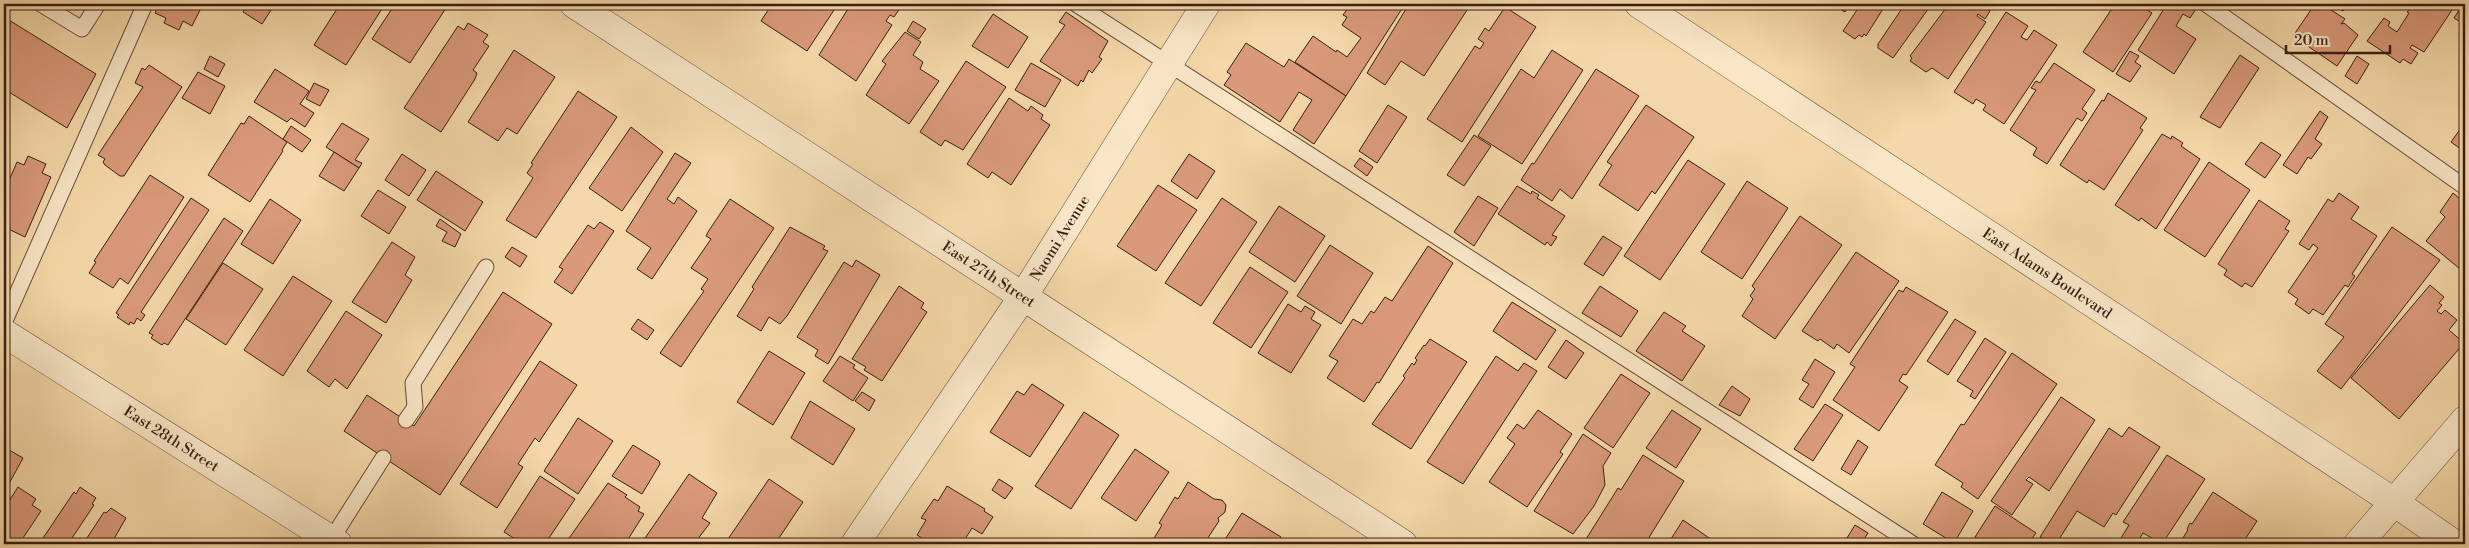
<svg xmlns="http://www.w3.org/2000/svg" width="2469" height="548" font-family="'Libre Bodoni',serif">
<style>
.building{fill:#da9a7a;stroke:#391e14}
.lines{fill:none;stroke-linecap:round;stroke-linejoin:round}
.service-casing{stroke:#684c39;stroke-width:17}
.minor-casing{stroke:#684c39;stroke-width:29}
.tertiary-casing{stroke:#684c39;stroke-width:29}
.service{stroke:#f8e6c7;stroke-width:15}
.minor{stroke:#f8e6c7;stroke-width:28}
.tertiary{stroke:#f8e6c7;stroke-width:28}
.labels{text-anchor:middle;stroke-width:4;stroke-linejoin:round;paint-order:stroke}
.street-label{font-size:15px;fill:#391e14;stroke:#f8e6c7}
</style>
<rect width="100%" height="100%" fill="#f5d8a9"/>
<filter id="stains"><feTurbulence type="fractalNoise" baseFrequency=".004" numOctaves="4"/><feColorMatrix values="0 0 0 0 .2 0 0 0 0 .09 0 0 0 0 .02 0 0 0 .5 -.17"/></filter>
<radialGradient id="worn" r=".72"><stop offset=".6" stop-color="#630" stop-opacity="0"/><stop offset="1" stop-color="#630" stop-opacity=".3"/></radialGradient>
<g class="building">
<polygon points="159,4 203,4 192,26 183,21 179,30 164,23 166,18 155,13"/>
<polygon points="248,4 275,4 262,24 243,12"/>
<polygon points="340,4 385,4 346,65 314,45"/>
<polygon points="395,4 440,4 446,8 410,63 372,39"/>
<polygon points="772,4 838,4 807,51 761,21"/>
<polygon points="851,4 898,4 896,6 900,8 894,17 890,15 886,21 892,25 856,81 819,55"/>
<polygon points="1351,4 1405,4 1346,96 1295,62 1313,36 1336,52 1337,50 1347,57 1361,38 1342,25 1347,17 1343,15"/>
<polygon points="1409,4 1471,4 1424,76 1401,61 1385,85 1367,73"/>
<polygon points="1832,4 1850,4 1845,12"/>
<polygon points="1861,4 1886,4 1866,36 1864,34 1862,37 1859,35 1855,39 1843,31"/>
<polygon points="1905,4 1931,5 1893,58 1878,48 1878,44"/>
<polygon points="1949,4 1971,4 1976,7 1979,4 1990,11 1985,19 1978,14 1977,16 1986,22 1948,79 1932,68 1926,72 1910,61 1912,58 1910,56"/>
<polygon points="2115,4 2138,4 2152,13 2113,72 2083,52"/>
<polygon points="2167,4 2194,4 2198,6 2190,18 2183,14 2176,26 2196,39 2174,74 2138,50"/>
<polygon points="2315,4 2322,4 2345,19 2341,24 2344,23 2358,35 2337,66 2293,36"/>
<polygon points="2331,4 2348,4 2343,11"/>
<polygon points="2415,4 2456,4 2424,52 2412,45 2410,48 2418,53 2411,64 2403,59 2400,63 2367,41 2384,18 2390,22 2388,26 2397,32 2409,13 2407,12"/>
<polygon points="2463,4 2465,4 2465,25 2454,18"/>
<polygon points="1505,7 1536,27 1462,142 1427,119 1475,46 1480,49 1484,43 1478,39 1485,28 1489,31"/>
<polygon points="1066,12 1108,41 1099,57 1102,59 1092,73 1089,70 1083,82 1081,80 1078,86 1040,61 1065,25 1059,22"/>
<polygon points="2006,12 2028,26 2021,37 2027,40 2034,30 2057,45 2004,124 1983,110 1986,105 1976,99 1973,104 1954,92"/>
<polygon points="993,14 1028,37 1008,68 972,46"/>
<polygon points="4,17 96,74 67,128 4,89"/>
<polygon points="913,21 926,29 919,39 907,31"/>
<polygon points="468,23 488,35 483,42 489,46 473,70 477,73 475,79 441,132 404,108 458,26 464,30"/>
<polygon points="905,32 921,42 913,55 923,62 920,69 939,81 909,124 866,95 886,64 882,61"/>
<polygon points="1246,43 1284,67 1289,59 1346,96 1314,144 1293,130 1312,100 1299,92 1280,122 1224,85 1231,75 1227,72"/>
<polygon points="514,50 555,77 517,134 507,128 498,141 468,122"/>
<polygon points="1552,50 1583,70 1522,164 1478,136 1521,69 1534,78"/>
<polygon points="2130,51 2139,56 2135,62 2141,66 2130,82 2116,74"/>
<polygon points="2240,55 2259,68 2220,128 2200,117"/>
<polygon points="210,56 225,64 218,77 204,69"/>
<polygon points="2357,56 2369,64 2357,84 2345,76"/>
<polygon points="966,61 1006,87 963,150 945,140 941,146 920,132"/>
<polygon points="1031,63 1061,80 1045,107 1015,90"/>
<polygon points="2054,63 2095,90 2082,109 2087,113 2082,121 2077,118 2047,164 2033,155 2037,148 2010,130 2036,90 2031,88 2036,81 2040,83"/>
<polygon points="149,65 182,87 124,176 120,176 105,165 103,162 105,159 98,155 143,87 135,83 142,68 145,70"/>
<polygon points="275,69 309,91 300,104 314,113 305,127 291,118 287,122 254,102"/>
<polygon points="1596,69 1639,96 1572,199 1560,189 1552,201 1521,180 1532,163 1534,164"/>
<polygon points="198,72 225,86 210,114 182,98"/>
<polygon points="314,83 329,90 320,106 306,99"/>
<polygon points="578,91 617,117 536,238 506,220 533,178 527,173 533,164 531,163"/>
<polygon points="2108,93 2147,118 2140,128 2143,130 2104,190 2089,180 2087,183 2060,165 2102,100 2104,101"/>
<polygon points="1009,98 1028,111 1031,106 1043,115 1041,119 1050,125 1011,185 992,172 988,178 967,164"/>
<polygon points="1388,105 1407,117 1377,163 1359,151"/>
<polygon points="1646,105 1694,137 1655,194 1652,191 1638,211 1599,185 1612,165 1607,162"/>
<polygon points="2320,111 2328,117 2315,139 2322,144 2311,159 2308,157 2297,174 2283,165"/>
<polygon points="249,116 287,142 282,150 283,151 250,202 208,175 241,123 244,124"/>
<polygon points="342,123 369,139 355,160 362,163 359,168 326,147"/>
<polygon points="2464,124 2465,124 2465,152 2451,142"/>
<polygon points="291,126 311,140 302,152 283,139"/>
<polygon points="631,127 663,152 622,211 589,188"/>
<polygon points="2162,134 2171,139 2172,136 2183,143 2181,146 2200,159 2156,229 2141,218 2139,221 2115,205"/>
<polygon points="1474,135 1491,146 1464,186 1447,175"/>
<polygon points="2261,142 2281,155 2265,178 2245,164"/>
<polygon points="334,152 359,168 344,191 319,176"/>
<polygon points="675,153 691,163 667,199 674,204 678,197 697,211 652,279 637,269 651,248 626,231"/>
<polygon points="402,154 426,170 409,196 385,180"/>
<polygon points="1189,154 1215,171 1197,199 1171,181"/>
<polygon points="28,156 46,164 42,173 51,177 25,237 4,227 4,192 17,162 24,165"/>
<polygon points="1360,158 1373,167 1367,176 1354,166"/>
<polygon points="1688,160 1725,184 1660,280 1624,256"/>
<polygon points="2209,162 2250,190 2205,257 2164,230"/>
<polygon points="436,171 483,202 465,231 417,200"/>
<polygon points="150,175 184,197 128,284 120,278 113,288 89,273 96,262 94,261"/>
<polygon points="1747,181 1788,208 1742,279 1701,252"/>
<polygon points="1158,185 1197,210 1156,271 1117,246"/>
<polygon points="1517,186 1531,194 1532,191 1539,195 1537,198 1565,216 1552,235 1557,237 1551,246 1547,242 1545,245 1498,214"/>
<polygon points="378,190 406,207 389,234 361,216"/>
<polygon points="2339,193 2359,207 2351,219 2377,236 2352,274 2355,276 2348,287 2345,285 2323,315 2313,309 2309,314 2295,304 2298,299 2288,292 2318,248 2313,244 2309,250 2299,244 2328,199 2333,202"/>
<polygon points="2453,193 2465,203 2465,273 2426,241 2445,217 2440,212"/>
<polygon points="1478,196 1498,208 1474,246 1454,232"/>
<polygon points="191,198 209,210 141,312 145,315 141,321 137,318 134,324 130,322 129,325 117,317 119,315 116,313"/>
<polygon points="1222,198 1257,222 1201,306 1165,283"/>
<polygon points="270,199 301,220 273,264 241,244"/>
<polygon points="730,199 774,228 681,367 660,353 704,291 701,289 708,279 691,268 711,239 706,236 708,232"/>
<polygon points="2259,200 2290,221 2285,229 2289,231 2252,287 2245,283 2242,287 2224,275 2227,270 2218,264"/>
<polygon points="1279,206 1325,236 1295,282 1249,252"/>
<polygon points="1800,216 1842,245 1775,339 1742,316 1753,299 1750,296 1755,289 1752,286"/>
<polygon points="224,218 243,231 168,345 164,343 162,345 151,338 153,335 149,333"/>
<polygon points="440,219 461,234 455,247 442,241 447,232 436,226"/>
<polygon points="600,222 614,231 572,294 554,282 563,269 559,267 588,225 594,229"/>
<polygon points="790,227 825,246 823,249 828,251 787,316 780,324 769,317 761,331 737,316 754,289 752,287"/>
<polygon points="2392,227 2440,260 2341,389 2317,371 2344,337 2325,324"/>
<polygon points="1603,236 1622,248 1603,276 1584,264"/>
<polygon points="392,242 415,257 405,275 412,280 386,323 352,302"/>
<polygon points="1330,245 1373,273 1341,324 1297,296"/>
<polygon points="1428,246 1453,263 1379,383 1377,382 1364,402 1327,378 1338,361 1329,356 1353,319 1362,324 1371,311 1374,313 1385,297 1392,301"/>
<polygon points="512,247 527,256 520,267 505,257"/>
<polygon points="1856,252 1899,281 1849,353 1837,344 1834,349 1820,339 1818,341 1802,331"/>
<polygon points="856,260 880,275 828,364 815,356 818,350 797,337 844,262 852,267"/>
<polygon points="223,263 263,289 226,345 186,319"/>
<polygon points="1250,267 1288,292 1251,348 1213,323"/>
<polygon points="293,276 332,301 283,376 244,350"/>
<polygon points="2430,285 2444,297 2439,303 2442,305 2437,311 2441,314 2445,310 2457,320 2449,330 2464,343 2399,419 2351,378"/>
<polygon points="899,286 924,303 921,308 927,312 882,381 864,370 866,367 852,359"/>
<polygon points="1600,286 1638,311 1621,337 1582,313"/>
<polygon points="1906,287 1948,312 1906,375 1903,374 1899,381 1908,387 1879,431 1833,400 1855,367 1850,364 1899,290 1903,292"/>
<polygon points="503,292 552,324 440,495 344,431 367,395 414,426"/>
<polygon points="1512,302 1556,330 1536,360 1493,331"/>
<polygon points="1288,304 1301,312 1305,306 1315,312 1311,319 1321,325 1291,373 1258,353"/>
<polygon points="346,311 382,335 347,389 335,379 329,387 307,371"/>
<polygon points="1664,312 1686,326 1682,331 1705,346 1682,381 1636,351"/>
<polygon points="638,319 654,330 647,340 631,329"/>
<polygon points="1955,319 1976,332 1948,375 1927,361"/>
<polygon points="1985,338 2006,352 1975,399 1970,396 1973,391 1957,381"/>
<polygon points="1430,339 1467,362 1411,449 1372,424 1405,378 1403,376 1412,363 1414,365 1417,360 1415,358 1424,345 1425,346"/>
<polygon points="1566,340 1584,353 1566,379 1548,367"/>
<polygon points="769,351 805,373 773,425 737,402"/>
<polygon points="2012,353 2057,384 1978,499 1961,487 1963,483 1935,465 1961,424 1964,425"/>
<polygon points="840,356 855,365 853,368 868,378 853,401 823,381"/>
<polygon points="1496,356 1518,371 1524,363 1537,371 1463,484 1427,462"/>
<polygon points="1815,359 1835,372 1813,408 1799,399 1809,384 1802,380"/>
<polygon points="540,361 577,385 539,442 535,438 518,464 523,467 497,508 460,484"/>
<polygon points="1621,374 1650,393 1613,448 1584,428"/>
<polygon points="1032,384 1064,405 1030,457 990,432 1017,391 1024,395"/>
<polygon points="1732,386 1750,399 1740,416 1719,405"/>
<polygon points="862,392 875,400 869,411 855,401"/>
<polygon points="2061,397 2095,420 2049,491 2029,477 2026,480 2033,484 2012,515 1991,501"/>
<polygon points="810,401 855,429 833,465 791,438"/>
<polygon points="1825,404 1843,415 1813,461 1794,449"/>
<polygon points="1538,410 1572,434 1560,452 1563,454 1527,507 1489,482 1515,444 1507,438 1517,424 1524,429"/>
<polygon points="1672,410 1701,429 1676,468 1646,448"/>
<polygon points="1084,412 1119,435 1071,509 1035,486"/>
<polygon points="578,418 613,441 578,494 544,471"/>
<polygon points="2129,427 2160,447 2116,515 2113,513 2104,527 2077,511 2056,544 2040,537 2109,428 2122,437"/>
<polygon points="1583,434 1611,453 1603,466 1605,485 1594,506 1573,534 1534,511"/>
<polygon points="1858,440 1868,447 1851,475 1841,469"/>
<polygon points="633,445 659,461 660,464 642,494 612,476"/>
<polygon points="4,447 23,458 4,493"/>
<polygon points="1135,449 1169,472 1136,521 1101,498"/>
<polygon points="1643,455 1684,481 1645,544 1583,544 1618,488 1621,490"/>
<polygon points="2167,455 2205,479 2162,544 2143,533 2136,544 2131,544 2121,538 2129,525 2123,522"/>
<polygon points="689,474 717,493 702,518 710,523 694,544 641,544"/>
<polygon points="540,476 575,499 545,544 523,544 504,532"/>
<polygon points="769,479 803,502 775,544 716,544 720,538 726,542"/>
<polygon points="999,479 1013,488 1005,499 992,490"/>
<polygon points="1188,482 1214,499 1222,500 1226,505 1225,512 1218,518 1219,521 1204,544 1161,544 1153,540 1162,525 1159,523 1175,497 1178,499"/>
<polygon points="608,483 627,495 625,497 640,507 638,511 644,514 625,544 565,544"/>
<polygon points="947,486 985,509 984,511 993,517 982,534 972,528 962,544 932,544 917,535 926,520 921,518 934,499 938,501"/>
<polygon points="18,487 36,499 32,505 41,511 19,544 4,544 4,504 6,506"/>
<polygon points="80,487 96,498 92,504 94,505 68,544 39,544 74,492 76,494"/>
<polygon points="1942,492 1973,511 1954,543 1923,524"/>
<polygon points="2213,492 2257,521 2242,544 2179,544 2188,530 2187,529 2190,523 2192,524"/>
<polygon points="1995,506 2036,533 2028,544 1986,544 1975,537"/>
<polygon points="111,508 126,518 111,544 83,544 104,512 106,513"/>
<polygon points="1242,513 1281,537 1276,544 1222,544"/>
<polygon points="1683,520 1712,540 1709,544 1660,544 1664,539 1669,542"/>
<polygon points="1855,525 1868,533 1861,544 1847,538"/>
</g>
<g class="lines">
<g class="service-casing">
<g id="service">
<polyline points="41,4 82,29 98,4"/>
<polyline points="1076,4 1913,544"/>
<polyline points="2206,4 2465,187"/>
<polyline points="4,323 145,4"/>
<polyline points="406,420 415,407 413,383 486,267"/>
<polyline points="331,540 383,458"/>
</g>
</g>
<g class="minor-casing">
<g id="minor">
<path id="s1" d="M574,4L1403,544"/>
<path id="s2" d="M4,333L338,544"/>
<path id="s3" d="M855,544L1024,295L1206,4"/>
</g>
</g>
<g class="tertiary-casing">
<g id="tertiary">
<path id="s4" d="M1639,4L2394,502L2454,544"/>
<polyline points="2358,544 2465,420"/>
</g>
</g>
<use href="#service" class="service"/>
<use href="#minor" class="minor"/>
<use href="#tertiary" class="tertiary"/>
</g>
<g class="labels">
<g class="street-label">
<text dy="5" stroke="none"><textPath href="#s3" startOffset="368">Naomi Avenue</textPath></text>
<text dy="5" stroke="none"><textPath href="#s1" startOffset="495">East 27th Street</textPath></text>
<text dy="5" stroke="none"><textPath href="#s4" startOffset="489">East Adams Boulevard</textPath></text>
<text dy="5" stroke="none"><textPath href="#s2" startOffset="198">East 28th Street</textPath></text>
</g>
</g>
<rect width="2469" height="548" fill="none" stroke="#f5d8a9" stroke-width="20"/>
<rect x="5" y="5" width="2459" height="538" fill="none" stroke="#391e14" stroke-width="2.5"/>
<rect x="10" y="10" width="2449" height="528" fill="none" stroke="#391e14"/>
<path d="M2286 45v8h104v-8" fill="none" stroke="#391e14" stroke-width="2.5"/>
<text x="2294" y="45" font-size="15" fill="#391e14" stroke="#f8e6c7" stroke-width="4" paint-order="stroke">20 m</text>
<rect width="100%" height="100%" filter="url(#stains)"/>
<rect width="100%" height="100%" fill="url(#worn)"/>
</svg>
